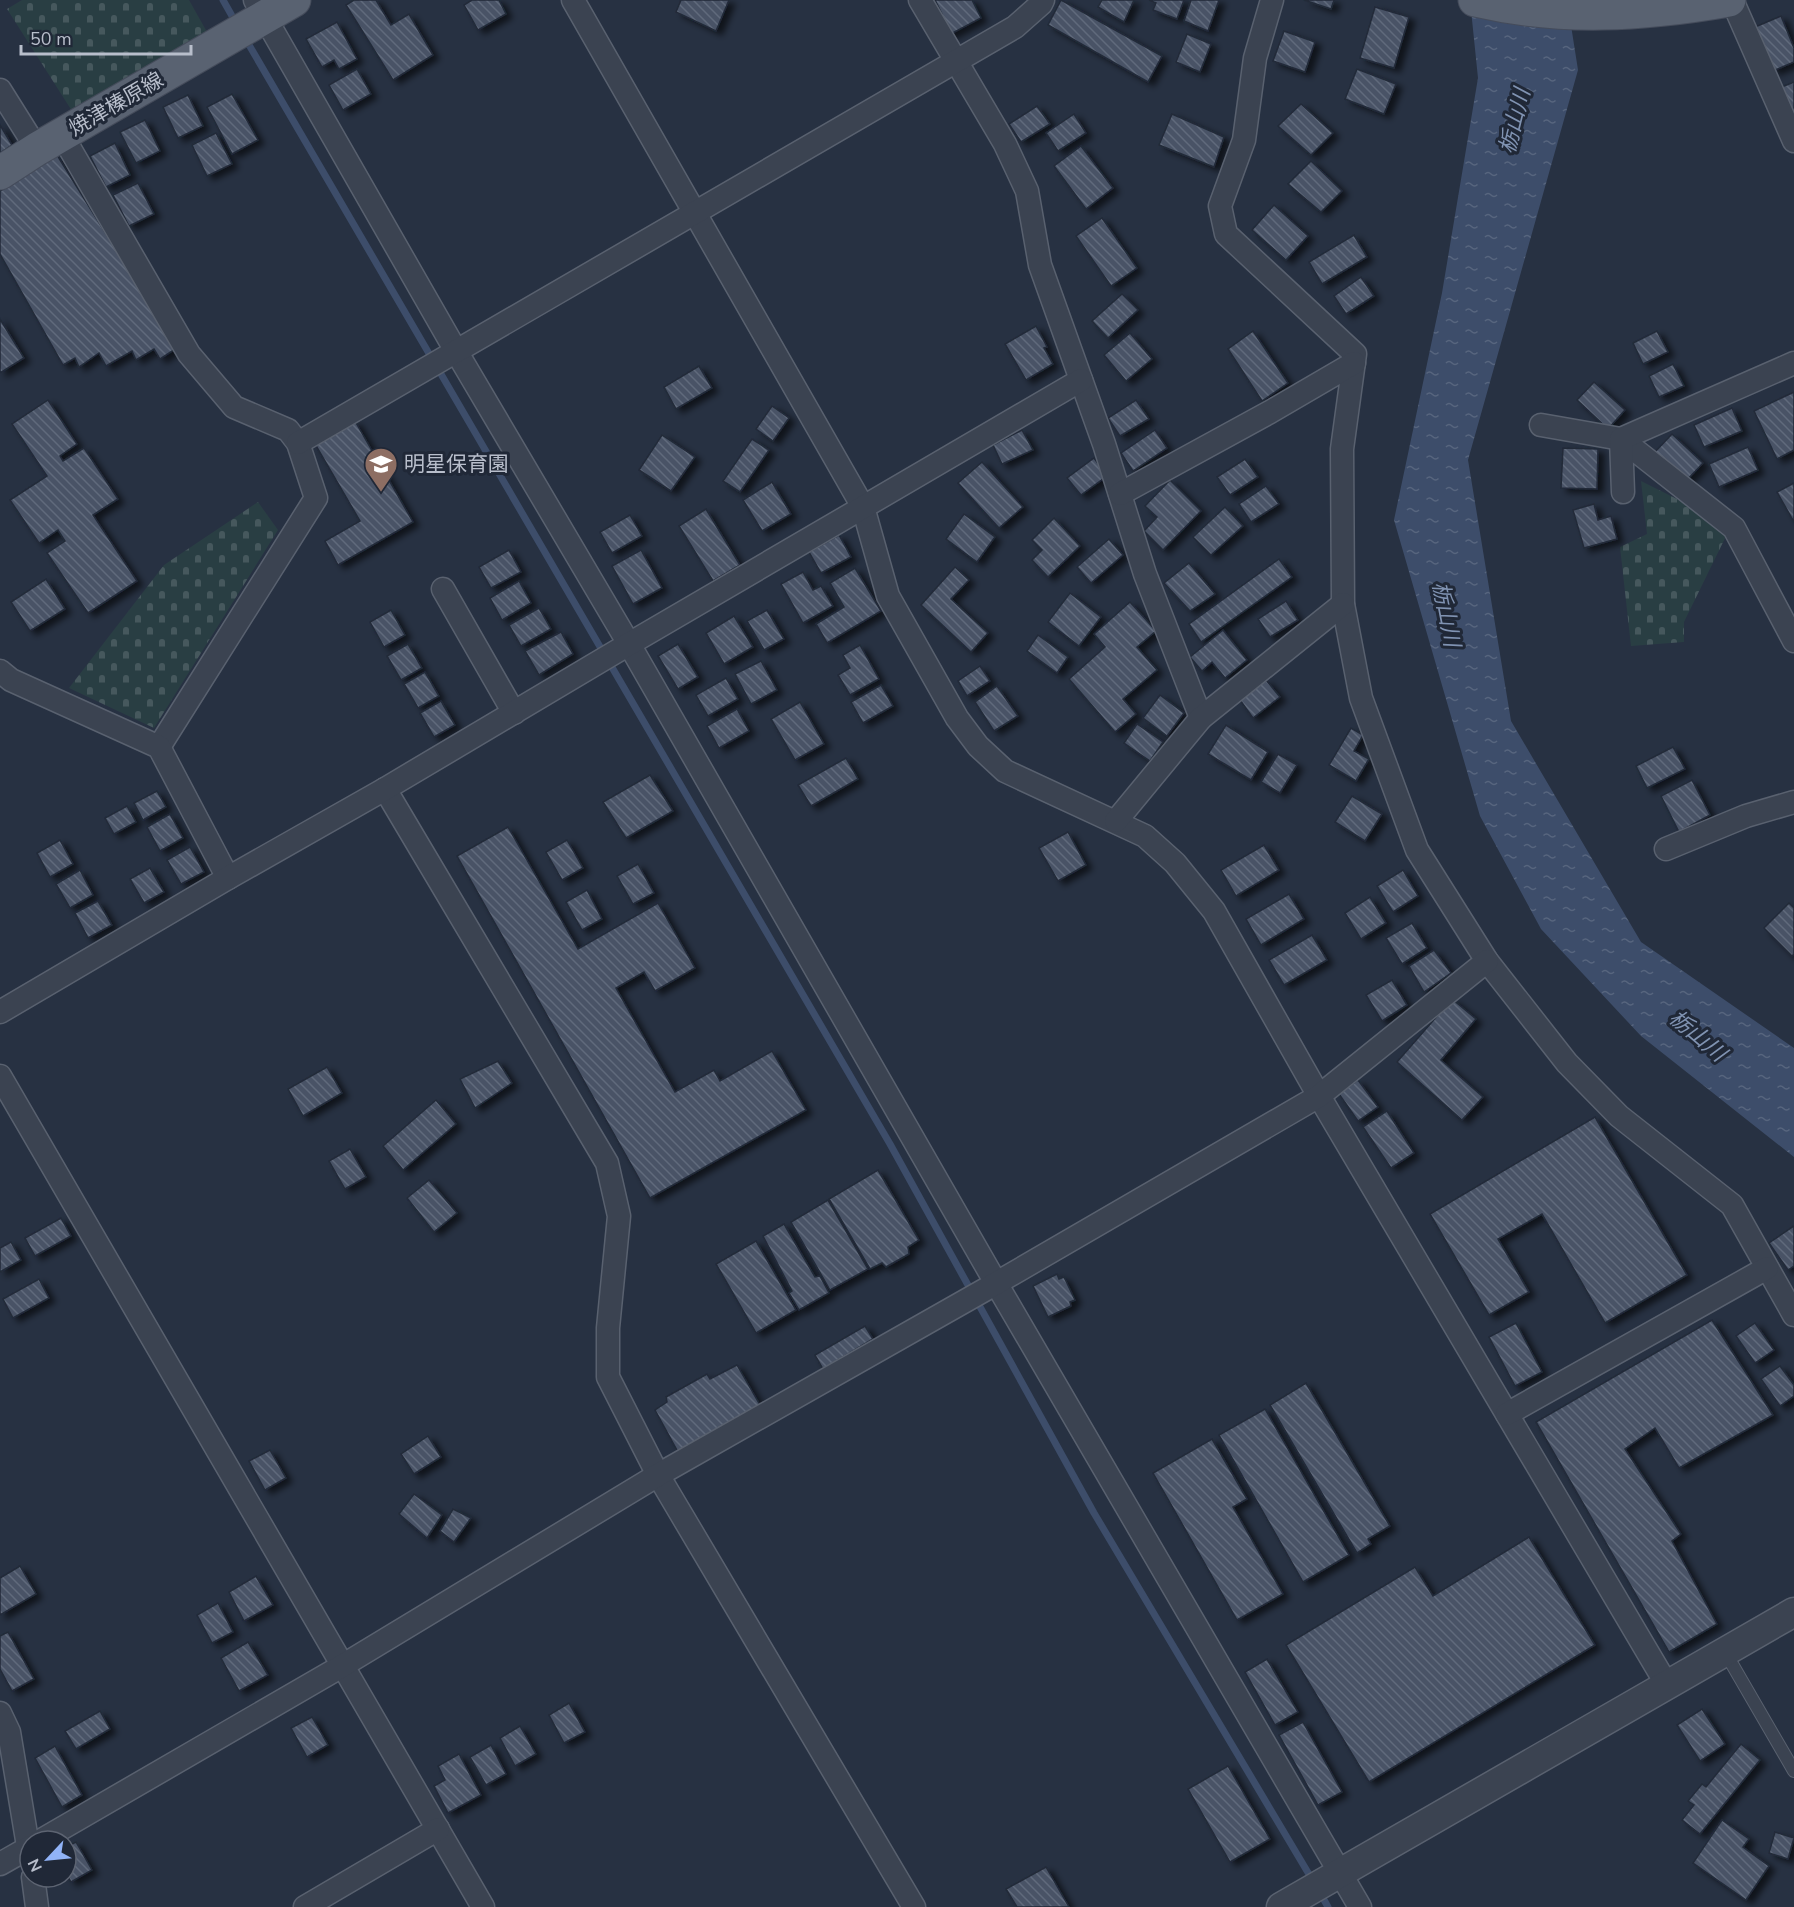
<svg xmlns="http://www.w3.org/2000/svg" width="1794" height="1907" font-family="'Nunito Sans','Noto Sans JP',sans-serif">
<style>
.cemetery{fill:url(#cemetery-stones)}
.water{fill:url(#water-ripples)}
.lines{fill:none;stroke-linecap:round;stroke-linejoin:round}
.stream{stroke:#3d4d6a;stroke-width:7}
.building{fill:url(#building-back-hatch);stroke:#222a39;stroke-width:1.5;filter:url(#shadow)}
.service-casing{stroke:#59616f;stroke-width:14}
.minor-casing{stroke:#59616f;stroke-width:25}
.tertiary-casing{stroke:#59616f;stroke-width:31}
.primary-casing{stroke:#454c5b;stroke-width:35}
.service{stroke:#3b4351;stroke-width:12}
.minor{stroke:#3b4351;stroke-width:22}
.tertiary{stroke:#3b4351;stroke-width:28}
.primary{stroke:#596271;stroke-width:33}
.labels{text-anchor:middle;stroke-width:6;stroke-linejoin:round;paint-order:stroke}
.street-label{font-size:21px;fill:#b8becb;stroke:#202837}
.poi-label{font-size:21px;fill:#b8becb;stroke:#202837;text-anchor:start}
.water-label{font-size:22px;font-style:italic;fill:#8093b2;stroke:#202837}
</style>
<defs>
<pattern id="cemetery-stones" width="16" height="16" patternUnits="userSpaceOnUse" patternTransform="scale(1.5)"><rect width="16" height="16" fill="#293e43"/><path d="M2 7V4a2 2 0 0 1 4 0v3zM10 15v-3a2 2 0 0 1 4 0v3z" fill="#46585d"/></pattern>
<pattern id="water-ripples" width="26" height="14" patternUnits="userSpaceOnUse" patternTransform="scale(1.5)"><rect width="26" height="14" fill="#3d4d6a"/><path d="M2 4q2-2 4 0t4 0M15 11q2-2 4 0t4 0" fill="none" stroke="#57657e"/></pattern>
<pattern id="building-back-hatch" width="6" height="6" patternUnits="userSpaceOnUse" patternTransform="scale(1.5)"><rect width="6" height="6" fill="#485366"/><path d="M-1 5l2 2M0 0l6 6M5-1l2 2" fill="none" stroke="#606a7b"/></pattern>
<filter id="shadow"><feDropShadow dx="6" dy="4" stdDeviation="3" flood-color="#0009"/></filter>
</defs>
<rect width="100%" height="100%" fill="#273142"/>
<g class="cemetery">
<polygon points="22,0 189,0 207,32 72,111 7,9"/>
<polygon points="1641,481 1731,526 1684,622 1684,642 1631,646 1620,547 1647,534"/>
<polygon points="258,502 278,530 154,728 69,688 164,565"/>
</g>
<polygon class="water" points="1470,0 1567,0 1578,70 1468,460 1511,721 1641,942 1794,1048 1794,1157 1641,1036 1541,929 1480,816 1394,520 1442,293 1478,78"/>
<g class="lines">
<g class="stream">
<polyline points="223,0 236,23"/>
<polyline points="245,38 890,1144 1094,1513 1313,1881"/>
<polyline points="1319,1891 1328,1907"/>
</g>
</g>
<g class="building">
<polygon points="354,0 376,0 391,25 409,14 433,55 393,80 346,5"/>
<polygon points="472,0 499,0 506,14 478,30 464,5"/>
<polygon points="681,0 729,0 716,31 676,12"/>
<polygon points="935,0 972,0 981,18 947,36 939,15 942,14"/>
<polygon points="1061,0 1162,56 1148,82 1048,25"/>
<polygon points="1102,0 1134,0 1124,22 1098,7"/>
<polygon points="1149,0 1184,0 1177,19 1153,10 1156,3"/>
<polygon points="1191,0 1219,0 1208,31 1184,21"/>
<polygon points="1304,0 1334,0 1331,9"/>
<polygon points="1375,7 1409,17 1394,68 1360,58"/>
<polygon points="1781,16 1794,48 1794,62 1773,71 1755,27"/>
<polygon points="337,22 357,59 339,69 334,60 322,67 306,39"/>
<polygon points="1284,31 1315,42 1305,72 1273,61"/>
<polygon points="1187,34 1211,44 1200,72 1176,62"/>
<polygon points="357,69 371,94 343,110 329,85"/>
<polygon points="1357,69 1396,84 1384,114 1345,99"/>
<polygon points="1794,82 1794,125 1779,88"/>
<polygon points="232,94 258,140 232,154 207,107"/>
<polygon points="188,95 203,126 178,138 163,107"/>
<polygon points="1301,104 1333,133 1311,155 1278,126"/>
<polygon points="1037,106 1050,124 1021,142 1009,124"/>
<polygon points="1074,114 1086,133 1058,151 1046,133"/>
<polygon points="1172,114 1224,137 1214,167 1159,145"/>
<polygon points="145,120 160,151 136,163 120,132"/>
<polygon points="0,125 12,145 0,153"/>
<polygon points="216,133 232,164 207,176 192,145"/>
<polygon points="115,143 130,175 106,187 90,156"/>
<polygon points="1081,146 1113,188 1086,209 1054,166"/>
<polygon points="57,155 177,348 160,359 154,349 136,360 132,351 106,366 99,353 79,367 75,358 63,365 0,254 0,191"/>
<polygon points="1311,161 1342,191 1321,212 1288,184"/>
<polygon points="138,183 154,214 129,226 113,195"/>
<polygon points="1274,205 1308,236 1286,260 1252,230"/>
<polygon points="1102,218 1137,268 1111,286 1076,236"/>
<polygon points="1354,235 1367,257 1322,284 1309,262"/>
<polygon points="1361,277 1374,296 1346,314 1334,296"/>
<polygon points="1122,294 1138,310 1108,338 1092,321"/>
<polygon points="0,319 24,358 0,373"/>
<polygon points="1036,326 1047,347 1044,348 1053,364 1026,380 1005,344"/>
<polygon points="1253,331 1288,383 1262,401 1228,349"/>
<polygon points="1657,331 1668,352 1643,364 1633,343"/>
<polygon points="1130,333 1152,359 1126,381 1104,355"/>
<polygon points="1673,364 1684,386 1659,397 1649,376"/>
<polygon points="699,366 712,388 676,409 664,387"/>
<polygon points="1594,382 1625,410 1608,429 1577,400"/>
<polygon points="1794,392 1794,450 1777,459 1754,411"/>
<polygon points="48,400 77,444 60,456 63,461 84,448 118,499 93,515 137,581 88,613 47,553 65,541 58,530 39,543 10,500 47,476 12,424"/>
<polygon points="1136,400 1149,419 1120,436 1108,418"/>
<polygon points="772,406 789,418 773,441 756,429"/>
<polygon points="1732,408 1742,431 1704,447 1694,425"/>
<polygon points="355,421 413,522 338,565 325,541 360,521 315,444"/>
<polygon points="1022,430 1033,450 1002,464 993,445"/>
<polygon points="1155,430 1167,448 1133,471 1121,453"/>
<polygon points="1672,434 1703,463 1686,481 1655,452"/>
<polygon points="662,435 695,457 671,491 639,470"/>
<polygon points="752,439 769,450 740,492 723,481"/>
<polygon points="1748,447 1758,470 1719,487 1709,464"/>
<polygon points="1563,448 1598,449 1597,489 1561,488"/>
<polygon points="1094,458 1107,476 1081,495 1067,478"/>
<polygon points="1245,459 1258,477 1230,495 1217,477"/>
<polygon points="982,462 1023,507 999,528 958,483"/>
<polygon points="1170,480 1201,511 1163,550 1144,531 1157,517 1145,506"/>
<polygon points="772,482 791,514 762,531 743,500"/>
<polygon points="1794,483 1794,522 1777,492"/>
<polygon points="1266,486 1279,504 1251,522 1239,504"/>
<polygon points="1594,504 1598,520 1611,516 1617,539 1584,548 1573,510"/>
<polygon points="1225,507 1243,526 1211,555 1193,537"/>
<polygon points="706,509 740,565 713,581 679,526"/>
<polygon points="964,514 995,537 977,562 946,539"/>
<polygon points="630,515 642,536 612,553 600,532"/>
<polygon points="1054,518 1080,546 1048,577 1032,560 1042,550 1032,540"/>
<polygon points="839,535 851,557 821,573 809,552"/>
<polygon points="1109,539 1123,555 1091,583 1077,567"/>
<polygon points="509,550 521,572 491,588 479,567"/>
<polygon points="641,550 662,588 633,604 612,566"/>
<polygon points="1279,559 1292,577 1201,642 1189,624"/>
<polygon points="1189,563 1215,594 1190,611 1164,583"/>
<polygon points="955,567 969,580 951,599 988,633 971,652 921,605"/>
<polygon points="855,568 881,611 827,643 816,624 844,607 830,583"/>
<polygon points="803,572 813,590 821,586 833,606 803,623 781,584"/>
<polygon points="46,579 65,609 30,631 11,602"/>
<polygon points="519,581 531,603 502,620 490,598"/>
<polygon points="1070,593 1101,617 1079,646 1048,622"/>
<polygon points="1286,601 1298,620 1270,637 1258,619"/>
<polygon points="1130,602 1156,631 1137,647 1157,670 1123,699 1136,714 1115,732 1069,679 1105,647 1094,634"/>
<polygon points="539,608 551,629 521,646 509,625"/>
<polygon points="391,610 405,635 384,647 370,622"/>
<polygon points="767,610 784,639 764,650 747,621"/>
<polygon points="734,616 753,647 724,664 706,633"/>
<polygon points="1223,630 1247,660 1225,678 1212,662 1202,671 1190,657"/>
<polygon points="561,632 573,654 539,675 525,651"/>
<polygon points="1038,635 1068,657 1057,673 1027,651"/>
<polygon points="408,644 422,668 401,680 387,656"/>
<polygon points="678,644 698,677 678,689 658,656"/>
<polygon points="860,645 879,679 850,695 838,675 850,668 843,655"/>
<polygon points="761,661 777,690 751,704 735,674"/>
<polygon points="980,666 990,681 967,696 958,681"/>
<polygon points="425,672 439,696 418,708 404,684"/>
<polygon points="726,678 738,699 708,716 696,695"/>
<polygon points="1266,680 1280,697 1253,718 1240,700"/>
<polygon points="881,685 893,706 863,723 851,702"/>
<polygon points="997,686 1018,716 994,731 975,702"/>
<polygon points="1160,695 1184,713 1167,736 1143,718"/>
<polygon points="441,701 455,725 434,737 420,713"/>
<polygon points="800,702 824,744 795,760 771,719"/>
<polygon points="737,709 749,731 719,748 707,726"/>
<polygon points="1137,724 1163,742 1150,761 1124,743"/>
<polygon points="1226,725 1268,752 1251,780 1208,754"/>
<polygon points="1351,728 1363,735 1354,751 1369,759 1356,781 1329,765"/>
<polygon points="1673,747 1685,769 1647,788 1636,766"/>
<polygon points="1278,754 1297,765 1280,793 1261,782"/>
<polygon points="846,758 858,779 811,806 798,785"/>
<polygon points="650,775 673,811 626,838 603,802"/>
<polygon points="1692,780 1710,815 1679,832 1661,796"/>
<polygon points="157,791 166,807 143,820 134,803"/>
<polygon points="1352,796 1382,814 1365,841 1335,822"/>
<polygon points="127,806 136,822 114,834 105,818"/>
<polygon points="170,814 183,838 160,851 147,827"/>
<polygon points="508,827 578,949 658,903 695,968 655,991 644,972 616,988 675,1092 714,1070 720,1081 772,1051 806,1110 650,1198 457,856"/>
<polygon points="1068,832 1086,865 1058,881 1039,848"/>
<polygon points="60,840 73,864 50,877 37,853"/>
<polygon points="567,840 583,868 562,880 546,852"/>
<polygon points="1264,845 1279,870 1236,896 1221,870"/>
<polygon points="190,847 204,872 181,884 167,860"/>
<polygon points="638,864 654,893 633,904 617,876"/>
<polygon points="150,868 164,892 144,903 130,879"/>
<polygon points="80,870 93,895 70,908 56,884"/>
<polygon points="1403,870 1418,896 1393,912 1377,886"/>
<polygon points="587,890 602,919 582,930 566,902"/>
<polygon points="1289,894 1304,919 1261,945 1246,919"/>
<polygon points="1370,897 1386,923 1361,939 1345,913"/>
<polygon points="98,901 112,925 88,938 75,913"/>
<polygon points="1789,903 1794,908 1794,954 1792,956 1764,928"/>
<polygon points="1412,923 1427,948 1402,964 1386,938"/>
<polygon points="1312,935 1327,960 1284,985 1269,960"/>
<polygon points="1434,950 1451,973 1424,992 1409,966"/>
<polygon points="1392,980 1407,1005 1382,1021 1366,995"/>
<polygon points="1452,999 1476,1019 1441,1060 1483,1097 1462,1120 1397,1062"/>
<polygon points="498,1061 512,1083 475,1108 460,1079"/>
<polygon points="327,1067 342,1093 303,1116 288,1089"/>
<polygon points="1358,1080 1378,1107 1358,1121 1339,1094"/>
<polygon points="436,1100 456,1124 403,1170 383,1146"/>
<polygon points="1387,1111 1414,1153 1391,1168 1363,1127"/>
<polygon points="1595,1117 1687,1275 1605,1323 1542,1214 1498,1239 1529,1292 1489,1315 1430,1214"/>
<polygon points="350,1149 366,1177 345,1189 329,1161"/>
<polygon points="878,1170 919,1240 908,1247 909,1254 886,1267 882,1263 870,1269 829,1199"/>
<polygon points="429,1180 457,1213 434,1232 407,1198"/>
<polygon points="828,1200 868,1269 830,1290 791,1222"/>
<polygon points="61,1218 71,1236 35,1256 25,1238"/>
<polygon points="784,1224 815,1277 820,1276 829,1293 799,1310 789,1293 792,1291 763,1236"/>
<polygon points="1794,1226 1794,1266 1788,1270 1769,1243"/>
<polygon points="756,1241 796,1310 756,1333 716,1264"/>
<polygon points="11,1242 21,1260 0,1272 0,1248"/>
<polygon points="1057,1274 1059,1279 1064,1277 1075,1300 1070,1302 1071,1306 1048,1317 1033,1286"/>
<polygon points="39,1279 49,1298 13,1318 3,1299"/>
<polygon points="1712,1320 1773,1415 1679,1468 1655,1428 1625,1449 1681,1534 1672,1541 1717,1624 1669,1652 1536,1422"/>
<polygon points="1516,1323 1542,1372 1515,1386 1489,1337"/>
<polygon points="1755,1323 1774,1350 1755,1363 1736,1336"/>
<polygon points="865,1326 873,1339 823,1369 815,1355"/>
<polygon points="737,1365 760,1405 678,1452 655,1410 667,1402 666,1397 707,1374 710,1379"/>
<polygon points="1780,1366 1794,1385 1794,1396 1780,1406 1761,1379"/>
<polygon points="1306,1383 1390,1526 1368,1539 1371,1544 1357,1553 1270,1405"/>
<polygon points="1265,1409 1349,1555 1303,1582 1219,1435"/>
<polygon points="428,1436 441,1457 414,1474 401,1454"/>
<polygon points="1212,1439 1247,1499 1233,1507 1283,1594 1237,1620 1153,1473"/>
<polygon points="270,1450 286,1478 265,1490 249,1461"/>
<polygon points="414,1494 442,1515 427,1538 399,1514"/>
<polygon points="453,1509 471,1518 454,1542 440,1531"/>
<polygon points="1529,1537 1595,1645 1369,1782 1286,1645 1415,1567 1433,1596"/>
<polygon points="20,1566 36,1594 0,1615 0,1578"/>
<polygon points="256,1576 273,1605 244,1621 229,1592"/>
<polygon points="218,1603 233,1632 212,1643 197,1615"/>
<polygon points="8,1632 34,1679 12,1691 0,1669 0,1636"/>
<polygon points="248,1642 268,1675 239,1691 221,1658"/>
<polygon points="1267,1659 1298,1712 1275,1725 1245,1672"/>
<polygon points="569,1703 585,1732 564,1743 549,1715"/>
<polygon points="1702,1709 1725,1744 1700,1761 1677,1725"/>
<polygon points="100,1711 110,1729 76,1749 65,1731"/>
<polygon points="312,1717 328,1745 307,1757 291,1728"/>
<polygon points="1303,1722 1342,1792 1318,1805 1279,1735"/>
<polygon points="520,1726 536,1754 515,1766 500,1738"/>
<polygon points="1741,1744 1760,1760 1700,1834 1682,1820 1694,1805 1688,1801 1702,1784 1706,1787"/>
<polygon points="491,1745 506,1774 486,1785 470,1757"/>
<polygon points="55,1746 82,1795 62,1807 35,1758"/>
<polygon points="459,1754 481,1795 448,1813 434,1786 445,1780 438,1766"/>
<polygon points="1228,1766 1270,1839 1230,1862 1188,1789"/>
<polygon points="1722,1820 1749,1839 1743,1847 1769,1866 1746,1900 1693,1863"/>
<polygon points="1775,1832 1794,1838 1788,1859 1769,1853"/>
<polygon points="76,1842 92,1870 71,1882 66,1873 66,1847"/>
<polygon points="1046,1867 1069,1907 1017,1907 1006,1889"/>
</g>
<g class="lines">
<g class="service-casing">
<polyline id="service" points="1725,1652 1794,1771"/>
</g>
<g class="minor-casing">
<g id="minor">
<polyline points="255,0 456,351 629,644 996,1283 1360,1907"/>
<polyline points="573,0 863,507 888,596 957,718 978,746 1005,771 1145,836 1175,863 1214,911 1319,1096 1667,1685"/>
<polyline points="920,0 1005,144 1027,191 1040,265 1104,444 1145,574 1201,718"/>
<polyline points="1272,0 1255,58 1244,140 1220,206 1226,234 1355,354 1342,449 1343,604 1361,698 1417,850 1487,961 1567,1063 1619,1116 1732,1205 1794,1315"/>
<polyline points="1732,0 1794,141"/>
<polyline points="0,90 37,149"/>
<polyline points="62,135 189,354 234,407 288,430 298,443 316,498 159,747"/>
<polyline points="1541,425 1621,439 1734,528 1794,641"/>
<polyline points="298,443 1015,27 1041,4 1043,0"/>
<polyline points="1623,492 1621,439 1794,363"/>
<polyline points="1120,494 1270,412 1354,363"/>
<polyline points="443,589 514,713"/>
<polyline points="0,671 11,680 159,747 228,878"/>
<polyline points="385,789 607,1163 619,1216 608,1328 608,1377 658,1475 914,1907"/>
<polyline points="1116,821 1201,718 1343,604"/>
<polyline points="1666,849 1746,816 1794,802"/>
<polyline points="0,1012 228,878 385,789 629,644 1081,380"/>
<polyline points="0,1076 483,1907"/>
<polyline points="1507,1414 1767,1268"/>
<polyline points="0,1713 9,1732 30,1858"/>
<polyline points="40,1841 342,1666 658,1475 988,1288 1319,1096 1487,961"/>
<polyline points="0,1864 30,1847"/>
<polyline points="33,1877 37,1907"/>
<polyline points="305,1907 438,1829"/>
</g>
</g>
<g class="tertiary-casing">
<polyline id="tertiary" points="1281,1907 1794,1612"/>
</g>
<g class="primary-casing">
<g id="primary">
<path d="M1475,0C1561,20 1643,15 1729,0"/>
<polyline points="0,173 37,149 294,0"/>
</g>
</g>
<use href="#service" class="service"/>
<use href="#minor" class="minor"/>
<use href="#tertiary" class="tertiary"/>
<use href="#primary" class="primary"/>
</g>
<defs>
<g id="school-pin" transform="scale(1.725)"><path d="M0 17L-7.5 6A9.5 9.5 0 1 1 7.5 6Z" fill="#8d6e63" stroke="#202837"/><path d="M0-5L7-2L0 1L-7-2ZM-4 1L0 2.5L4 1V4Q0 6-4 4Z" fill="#fff"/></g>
</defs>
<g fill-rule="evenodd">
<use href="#school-pin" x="381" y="464"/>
</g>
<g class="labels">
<g class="street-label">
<text transform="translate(116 104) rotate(-30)" y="7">焼津榛原線</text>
</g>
<g class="poi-label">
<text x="404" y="471">明星保育園</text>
</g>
<g class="water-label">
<text transform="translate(1514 121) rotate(-76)" y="8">栃山川</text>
<text transform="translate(1447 614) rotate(79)" y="8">栃山川</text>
<text transform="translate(1698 1035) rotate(40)" y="8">栃山川</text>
</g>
</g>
<g transform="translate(48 1859) rotate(244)"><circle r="28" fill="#202837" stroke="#5d6472" stroke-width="1.5"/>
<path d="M0-4.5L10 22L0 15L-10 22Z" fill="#91b3f7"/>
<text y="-9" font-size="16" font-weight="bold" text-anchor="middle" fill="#b8becb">N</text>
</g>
<path d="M21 45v9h170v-9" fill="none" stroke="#b8becb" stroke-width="3"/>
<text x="30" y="45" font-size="18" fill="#b8becb" stroke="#202837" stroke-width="4.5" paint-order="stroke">50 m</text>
</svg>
